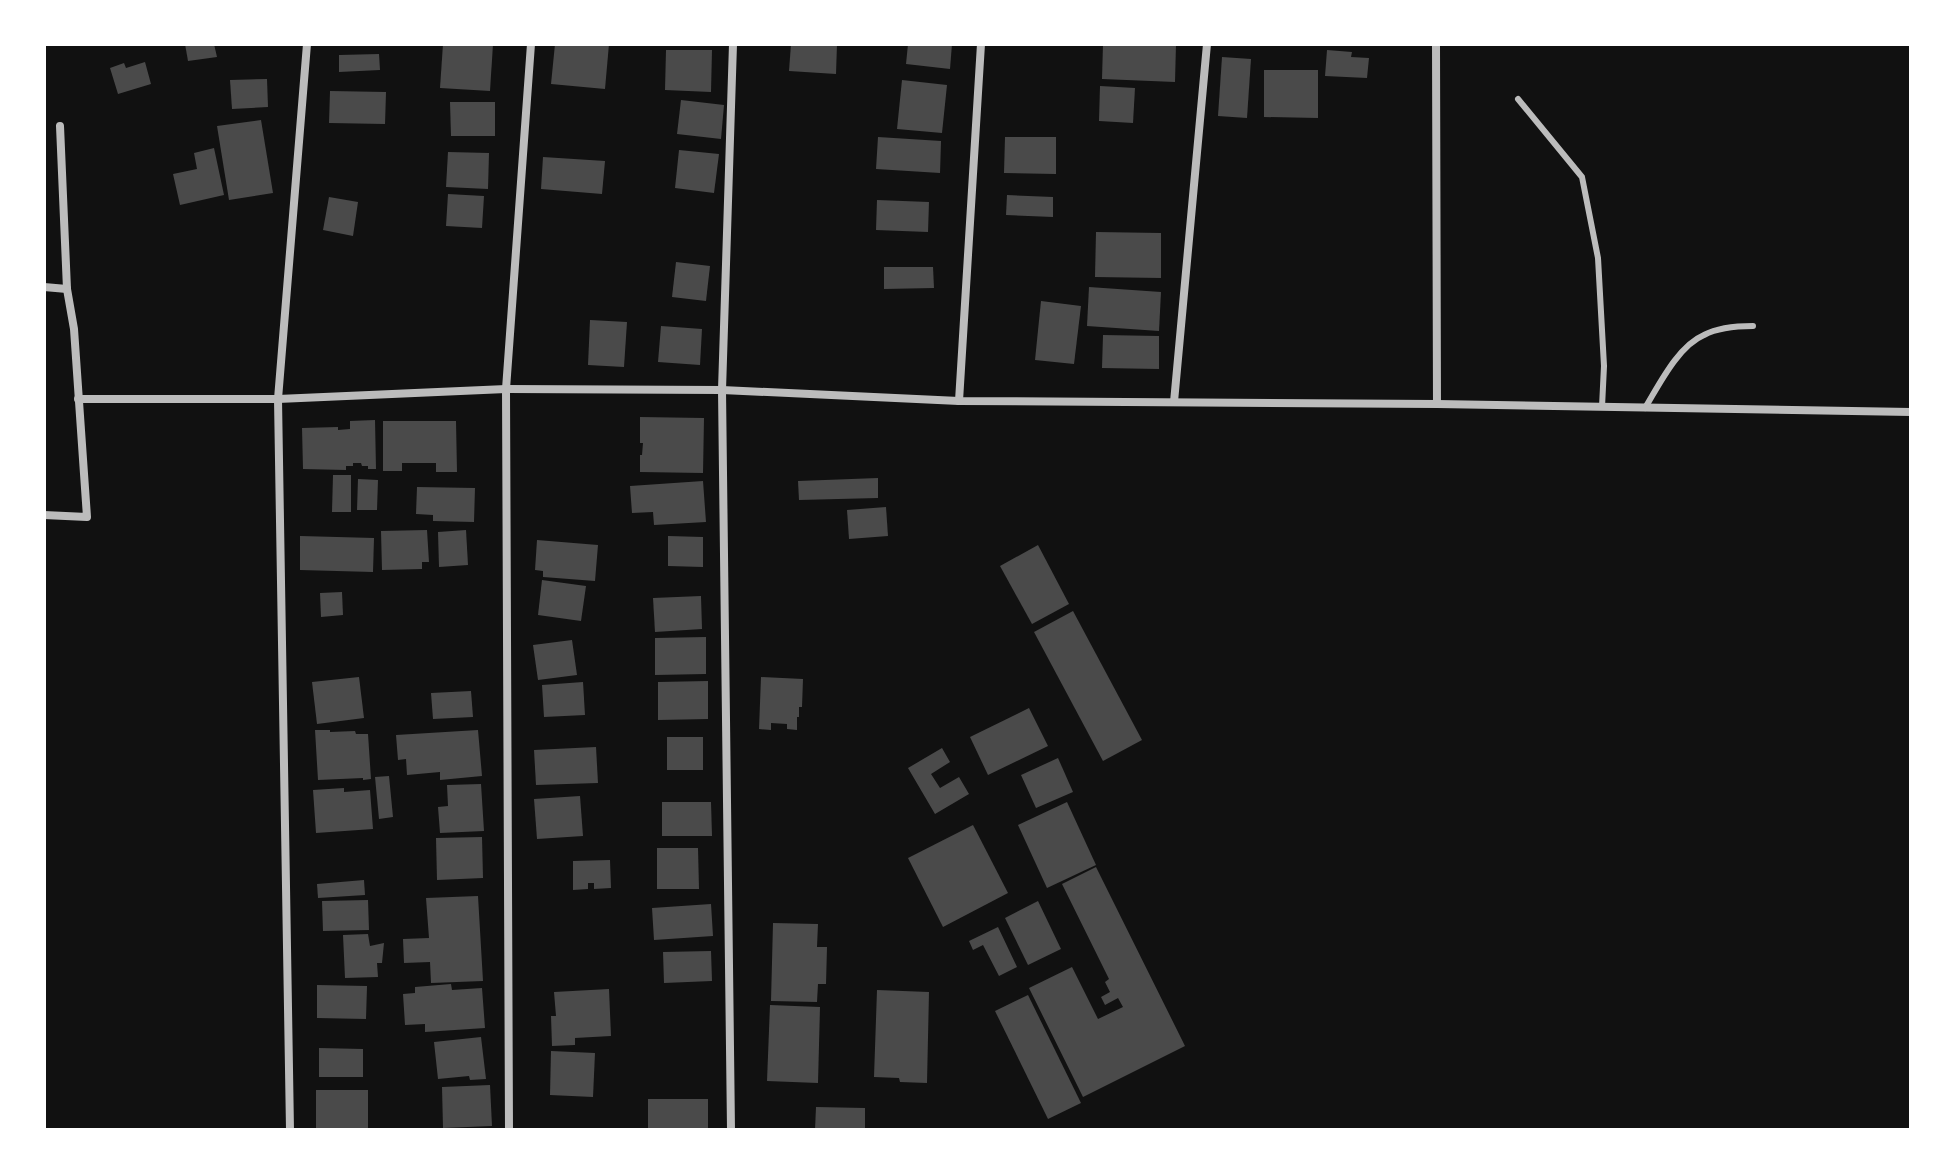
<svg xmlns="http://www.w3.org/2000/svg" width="1955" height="1174" font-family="Figtree,sans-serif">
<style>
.building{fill:#4a4a4a}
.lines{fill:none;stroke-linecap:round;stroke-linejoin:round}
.service{stroke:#bcbcbc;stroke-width:6}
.minor{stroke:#bcbcbc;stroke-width:8}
</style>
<rect width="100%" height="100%" fill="#111"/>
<g class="building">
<polygon points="185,44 214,44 217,57 188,61"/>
<polygon points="443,44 493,44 490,91 440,88"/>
<polygon points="555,44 609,44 605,89 551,84"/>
<polygon points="791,44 837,44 836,74 789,71"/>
<polygon points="908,44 952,44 950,69 906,64"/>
<polygon points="1103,44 1176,44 1175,82 1102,79"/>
<polygon points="666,50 712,50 711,92 665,90"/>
<polygon points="1327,50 1352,52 1351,57 1369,58 1367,78 1325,76"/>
<polygon points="379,54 380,70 339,72 339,55"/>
<polygon points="1222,57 1251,59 1247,118 1218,116"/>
<polygon points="145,62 151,84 118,94 110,68 124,63 126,68"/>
<polygon points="1264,70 1318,70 1318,118 1264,117"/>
<polygon points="267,79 268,107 232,109 230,80"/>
<polygon points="902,80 947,85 942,133 897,129"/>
<polygon points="1100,86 1135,88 1133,123 1099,121"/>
<polygon points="330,91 386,92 385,124 329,123"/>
<polygon points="681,100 724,105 721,139 677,134"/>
<polygon points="450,102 495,102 495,136 451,136"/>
<polygon points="261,120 273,193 229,200 217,126"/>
<polygon points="878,137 941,141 940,173 876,169"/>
<polygon points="1005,137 1056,137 1056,174 1004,173"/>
<polygon points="214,148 224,195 180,205 173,174 197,169 194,153"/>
<polygon points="679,150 719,154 714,193 675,188"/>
<polygon points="448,152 489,153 488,189 446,187"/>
<polygon points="543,157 605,161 602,194 541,189"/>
<polygon points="448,194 484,196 482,228 446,226"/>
<polygon points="1007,195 1053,197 1053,217 1006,215"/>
<polygon points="329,197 358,202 353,236 323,230"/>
<polygon points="877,200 929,202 928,232 876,230"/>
<polygon points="1096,232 1161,233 1161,278 1095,277"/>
<polygon points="676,262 710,266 706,301 672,297"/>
<polygon points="884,267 933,267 934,288 884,289"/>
<polygon points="1089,287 1161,292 1159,331 1087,326"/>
<polygon points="1041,301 1081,306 1074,364 1035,360"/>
<polygon points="590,320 627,322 624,367 588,365"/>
<polygon points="661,326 702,329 700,365 658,362"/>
<polygon points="1103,335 1159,336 1159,369 1102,368"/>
<polygon points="640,417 704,418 703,473 640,472 640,455 642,455 643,443 640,443"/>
<polygon points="375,420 376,469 368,469 368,466 362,466 361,463 353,463 353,466 346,466 346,470 303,469 302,428 338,427 338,430 350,429 350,421"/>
<polygon points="383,421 456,421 457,472 436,472 436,463 402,463 402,471 383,471"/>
<polygon points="333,475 351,475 351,512 332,512"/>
<polygon points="878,478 878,498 799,500 798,481"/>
<polygon points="358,479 378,480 377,510 357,510"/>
<polygon points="703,481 706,522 654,525 653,512 632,513 630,486"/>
<polygon points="417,487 475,488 474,522 433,521 433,515 416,514"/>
<polygon points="886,507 888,536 849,539 847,510"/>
<polygon points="427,530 429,562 422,562 422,569 382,570 381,531"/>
<polygon points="466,530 468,565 439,567 438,532"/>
<polygon points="300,536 374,538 373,572 300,570"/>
<polygon points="668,536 703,537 703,567 668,566"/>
<polygon points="537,540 598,545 595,581 543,577 543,571 535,570"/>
<polygon points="1038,545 1069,604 1032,624 1000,566"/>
<polygon points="542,580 586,586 581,621 538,615"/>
<polygon points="342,592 343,615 321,617 320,593"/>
<polygon points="701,596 702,629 655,632 653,598"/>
<polygon points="1073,611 1142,740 1103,761 1034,632"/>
<polygon points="706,637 706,674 655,675 655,638"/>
<polygon points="572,640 577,675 538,680 533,645"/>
<polygon points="359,677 364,718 317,724 312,682"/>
<polygon points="761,677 803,679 802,707 799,707 799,717 797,717 797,730 787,729 787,724 771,723 771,730 759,729"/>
<polygon points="708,681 708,719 658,720 658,682"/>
<polygon points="583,682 585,715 544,717 542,685"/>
<polygon points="471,691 473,717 433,719 431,693"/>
<polygon points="1029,708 1048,746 988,775 970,737"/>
<polygon points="315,730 330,730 330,732 355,731 356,734 368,734 371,779 363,780 363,778 318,780"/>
<polygon points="478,730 482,776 440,780 440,772 407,775 406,759 398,760 396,735"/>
<rect x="667" y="737" width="36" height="33"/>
<polygon points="596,747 598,783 536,785 534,750"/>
<polygon points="942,748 950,762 931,774 940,788 959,777 969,794 935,814 908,768"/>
<polygon points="1058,758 1073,792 1036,808 1021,775"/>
<polygon points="389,776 393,817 379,819 375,777"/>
<polygon points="481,784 484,831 440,833 438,807 448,806 447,785"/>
<polygon points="344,788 344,792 370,790 373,829 316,833 313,790"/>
<polygon points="580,796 583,836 537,839 534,799"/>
<polygon points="662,802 711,802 712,836 662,836"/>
<polygon points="1067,802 1096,865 1047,888 1018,825"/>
<polygon points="973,825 1008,893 943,927 908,858"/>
<polygon points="482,837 483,878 437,880 436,838"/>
<polygon points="657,848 698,848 699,889 657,889"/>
<polygon points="610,860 611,888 594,889 594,883 588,883 588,889 573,890 573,861"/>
<polygon points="1096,867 1185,1046 1083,1097 1029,988 1072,967 1098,1019 1123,1007 1118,998 1105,1005 1101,997 1110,992 1105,982 1109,979 1062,884"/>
<polygon points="364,880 365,895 318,898 317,884"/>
<polygon points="478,896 483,981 431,983 430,962 404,963 403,939 429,938 426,898"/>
<polygon points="368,900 369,930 323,931 322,901"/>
<polygon points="1038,901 1061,949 1028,965 1005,918"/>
<polygon points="711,904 713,936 654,940 652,908"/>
<polygon points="773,923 818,924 817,947 827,947 826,984 818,984 817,1002 771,1001"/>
<polygon points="998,927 1017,967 999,976 983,945 973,950 969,941"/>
<polygon points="368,934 370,946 384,943 382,963 377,963 378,977 345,978 343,935"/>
<polygon points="711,951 712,981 664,983 663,952"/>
<polygon points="451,984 452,990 482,988 485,1028 425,1032 425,1024 405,1025 403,994 415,993 415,987"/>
<polygon points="317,985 367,986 366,1019 317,1018"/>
<polygon points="609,989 611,1036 575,1038 575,1045 552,1046 551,1016 556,1016 554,992"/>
<polygon points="877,990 929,992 927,1083 900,1082 899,1078 874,1077"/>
<polygon points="1028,995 1081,1103 1048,1119 995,1011"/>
<polygon points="770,1005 820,1007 818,1083 767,1081"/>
<polygon points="481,1037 486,1079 470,1080 469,1076 438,1079 434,1042"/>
<polygon points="319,1048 363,1049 363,1077 319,1077"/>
<polygon points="551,1051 595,1053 593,1097 550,1095"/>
<polygon points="490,1085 492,1126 443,1128 442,1087"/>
<rect x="316" y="1090" width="52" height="40"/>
<rect x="648" y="1099" width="60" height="31"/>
<polygon points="816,1107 865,1108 865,1130 815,1130"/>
</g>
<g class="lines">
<g class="service">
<polyline points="1518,99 1582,177 1598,258 1604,366 1602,407"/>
<path d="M1645,408C1659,385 1678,346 1704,335C1719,327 1737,326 1753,326"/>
</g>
<g class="minor">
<polyline points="1436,44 1437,404"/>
<polyline points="44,287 67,289"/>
<polyline points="78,399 278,399 506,389 722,390 959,401 1437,404 1911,412"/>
<polyline points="959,401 981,44"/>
<polyline points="1174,402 1207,44"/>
<polyline points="44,515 87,517 74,329 67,289 60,126"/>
<polyline points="290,1130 278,399 307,44"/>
<polyline points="509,1130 506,389 531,44"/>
<polyline points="731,1130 722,390 733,44"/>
</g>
</g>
<rect width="1955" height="1174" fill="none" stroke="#ffffff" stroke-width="92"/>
</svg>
